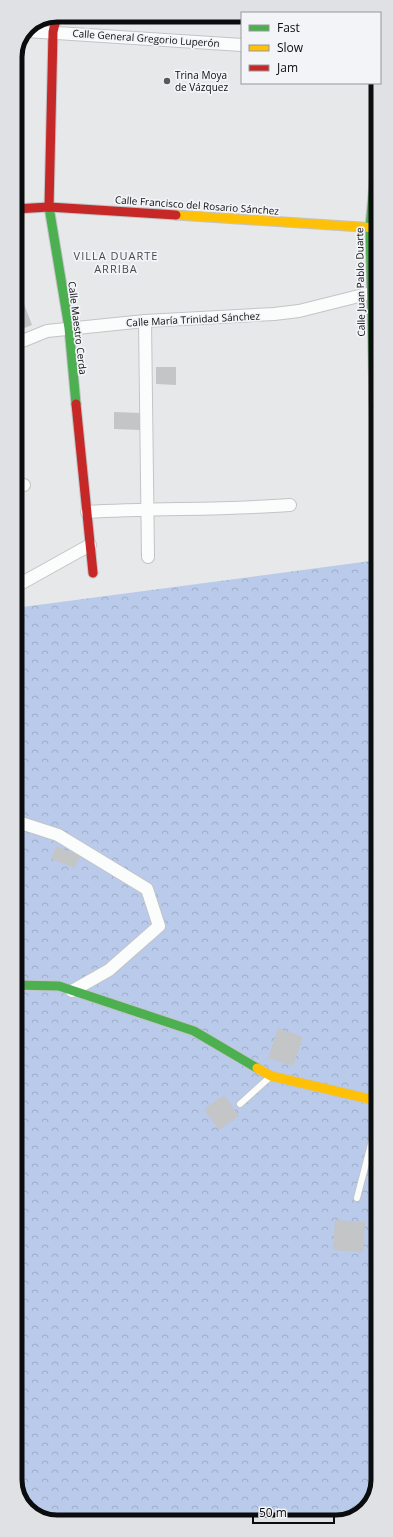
<svg xmlns="http://www.w3.org/2000/svg" width="393" height="1537" font-family="'Open Sans',sans-serif">
<style>
.forest{fill:url(#forest-crowns)}
.building{fill:#c4c5c6}
.lines{fill:none;stroke-linecap:round;stroke-linejoin:round}
.lane-casing{stroke:#c3c4c6;stroke-width:8}
.street-casing{stroke:#c3c4c6;stroke-width:14}
.fast-casing{stroke:#c3c4c6;stroke-width:11}
.slow-casing{stroke:#c3c4c6;stroke-width:11}
.jam-casing{stroke:#c3c4c6;stroke-width:11}
.lane{stroke:#fbfcfc;stroke-width:6}
.street{stroke:#fbfcfc;stroke-width:12}
.fast{stroke:#4caf50;stroke-width:9}
.slow{stroke:#ffc107;stroke-width:9}
.jam{stroke:#c62828;stroke-width:9}
.poi-dot{fill:#58595a;stroke:#f3f4f8;stroke-width:1.5}
.labels{text-anchor:middle;stroke-width:3.5;stroke-linejoin:round;paint-order:stroke}
.street-label{font-size:10px;fill:#0b0c0d;stroke:#f3f4f8}
.poi-label{font-size:10px;fill:#0b0c0d;stroke:#f3f4f8;text-anchor:start}
.neighbourhood-label{font-size:11px;letter-spacing:1px;fill:#484a4d;stroke:#f3f4f8}
.rim{fill:none;stroke:#0b0c0d;stroke-width:5}
</style>
<defs>
<pattern id="forest-crowns" width="20" height="18" patternUnits="userSpaceOnUse"><rect width="20" height="18" fill="#b9caea"/><path d="M2 6a3 3 0 1 1 6 0M12 15a3 3 0 1 1 6 0" fill="none" stroke="#9eacc8"/></pattern>
</defs>
<rect width="100%" height="100%" fill="#e6e8ea"/>
<polygon class="forest" points="378,560 378,1480 368,1508 344,1521 52,1522 27,1510 16,1488 15,608"/>
<g class="building">
<polygon points="21,296 32,325 17,331 15,327 15,298"/>
<polygon points="156,367 176,367 176,385 156,384"/>
<polygon points="114,412 141,413 141,430 114,429"/>
<polygon points="56,846 80,856 75,868 51,859"/>
<polygon points="278,1028 303,1037 293,1066 268,1058"/>
<polygon points="224,1095 239,1116 219,1130 204,1109"/>
<polygon points="335,1220 365,1222 363,1252 333,1250"/>
</g>
<g class="lines">
<g class="lane-casing">
<g id="lane">
<polyline points="240,1104 270,1077"/>
<polyline points="357,1198 378,1117"/>
</g>
</g>
<g class="street-casing">
<g id="street">
<polyline points="26,31 242,45"/>
<polyline points="145,321 148,557"/>
<polyline points="15,344 47,331 145,321 274,314 299,311 371,293"/>
<polyline points="15,485 24,485"/>
<path d="M87,512C154,508 222,510 290,505"/>
<polyline points="15,584 20,584 90,545"/>
<polyline points="15,821 58,835 147,889 159,926 109,970 72,991"/>
</g>
</g>
<g class="fast-casing">
<g id="fast">
<polyline points="49,207 69,328 76,404"/>
<polyline points="374,399 370,227 377,152"/>
<polyline points="15,985 59,986 194,1031 257,1068"/>
</g>
</g>
<g class="slow-casing">
<g id="slow">
<polyline points="176,215 377,228"/>
<polyline points="374,399 377,483"/>
<polyline points="257,1068 271,1076 378,1101"/>
</g>
</g>
<g class="jam-casing">
<g id="jam">
<polyline points="49,207 53,32 57,15"/>
<polyline points="15,209 49,207 176,215"/>
<polyline points="76,404 93,573"/>
</g>
</g>
<use href="#lane" class="lane"/>
<use href="#street" class="street"/>
<use href="#fast" class="fast"/>
<use href="#slow" class="slow"/>
<use href="#jam" class="jam"/>
</g>
<circle class="poi-dot" cx="167" cy="81" r="4"/>
<g class="labels">
<g class="street-label">
<text transform="translate(146 38) rotate(4)" y="4">Calle General Gregorio Luperón</text>
<text transform="translate(197 205) rotate(4)" y="4">Calle Francisco del Rosario Sánchez</text>
<text transform="translate(360 282) rotate(-91)" y="4">Calle Juan Pablo Duarte</text>
<text transform="translate(193 319) rotate(-3)" y="4">Calle María Trinidad Sánchez</text>
<text transform="translate(78 328) rotate(83)" y="4">Calle Maestro Cerda</text>
</g>
<g class="poi-label">
<text x="175" y="79">Trina Moya<tspan x="175" dy="12">de Vázquez</tspan></text>
</g>
<g class="neighbourhood-label">
<text x="116" y="260">VILLA DUARTE<tspan x="116" dy="13">ARRIBA</tspan></text>
</g>
</g>
<path d="M0 0H393V1537H0ZM57 22H336A35 35 0 0 1 371 57V1480A35 35 0 0 1 336 1515H57A35 35 0 0 1 22 1480V57A35 35 0 0 1 57 22Z" fill="#e0e1e5" fill-rule="evenodd"/>
<path class="rim" d="M57 22H336A35 35 0 0 1 371 57V1480A35 35 0 0 1 336 1515H57A35 35 0 0 1 22 1480V57A35 35 0 0 1 57 22Z"/>
<rect x="241" y="12" width="140" height="72" fill="#f3f4f8" stroke="#96979a"/>
<rect x="249" y="25" width="20" height="6" fill="#4caf50" stroke="#96979a"/>
<text x="277" y="32" font-size="12" fill="#0b0c0d">Fast</text>
<rect x="249" y="45" width="20" height="6" fill="#ffc107" stroke="#96979a"/>
<text x="277" y="52" font-size="12" fill="#0b0c0d">Slow</text>
<rect x="249" y="65" width="20" height="6" fill="#c62828" stroke="#96979a"/>
<text x="277" y="72" font-size="12" fill="#0b0c0d">Jam</text>
<path d="M253 1517v6h81v-6" fill="none" stroke="#0b0c0d" stroke-width="2"/>
<text x="259" y="1517" font-size="12" fill="#0b0c0d" stroke="#f3f4f8" stroke-width="3" paint-order="stroke">50 m</text>
</svg>
